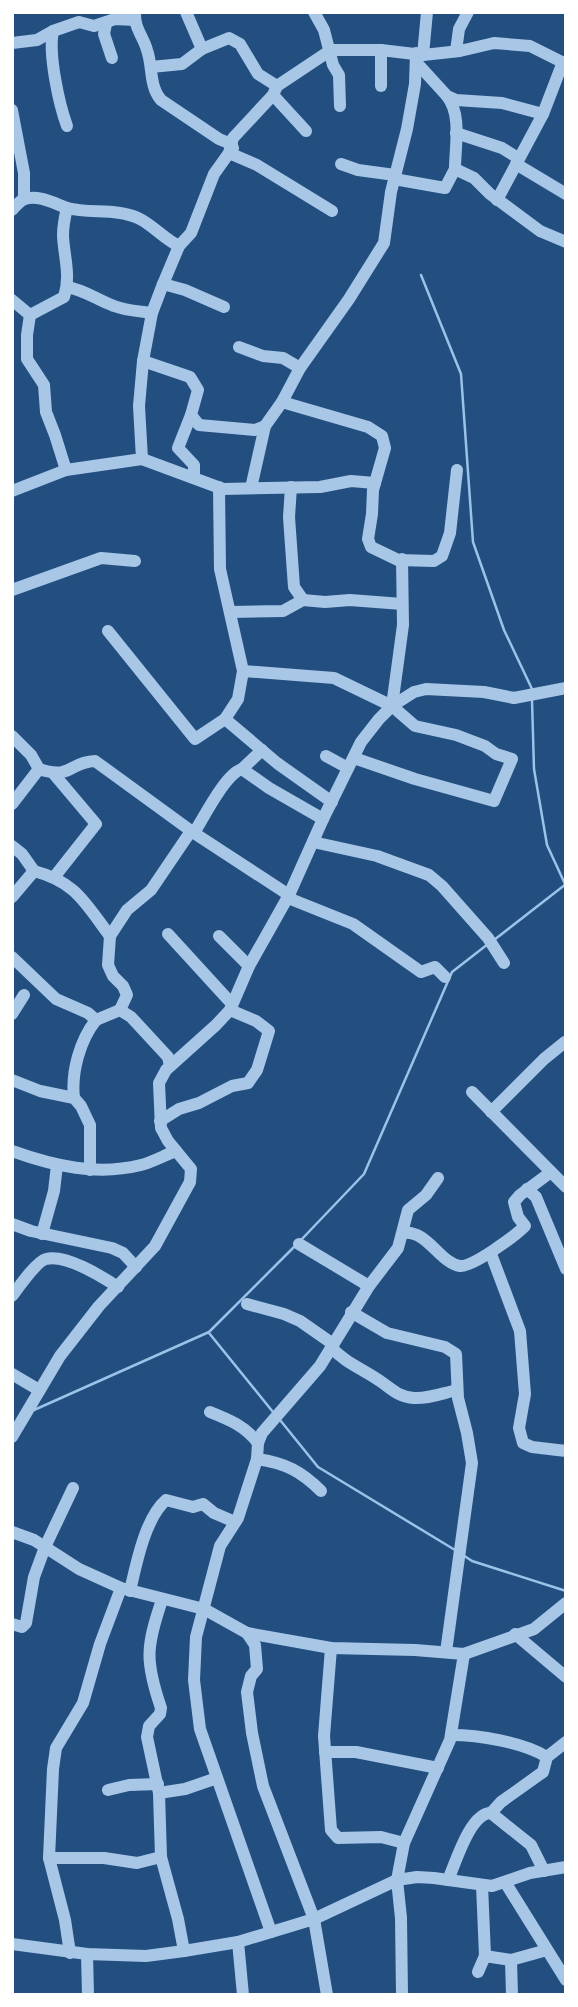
<svg xmlns="http://www.w3.org/2000/svg" width="578" height="2007" font-family="'Open Sans',sans-serif">
<style>
.lines{fill:none;stroke-linecap:round;stroke-linejoin:round}
.stream{stroke:#9bc2e8;stroke-width:2.5}
.minor{stroke:#a8c7e7;stroke-width:12}
</style>
<rect width="100%" height="100%" fill="#224f80"/>
<g class="lines">
<g class="stream">
<polyline points="421,275 461,374 473,542 504,630 532,689"/>
<polyline points="532,700 534,769 547,845 565,884"/>
<polyline points="494,940 566,884"/>
<polyline points="301,1240 364,1174 452,972 488,944"/>
<polyline points="209,1333 273,1412"/>
<polyline points="34,1410 209,1332 294,1247"/>
<polyline points="280,1420 318,1467 455,1550"/>
<polyline points="463,1555 472,1561 566,1591"/>
</g>
<g class="minor">
<path d="M135,12C134,28 143,36 147,50C153,67 149,86 161,100L219,139L231,144L233,148"/>
<polyline points="186,12 202,49"/>
<polyline points="314,12 324,30 333,65 339,75 340,106"/>
<polyline points="106,24 104,34 112,58"/>
<path d="M53,31C48,54 59,104 67,126"/>
<polyline points="12,43 37,40 53,31 79,22 94,26 115,19 135,20"/>
<polyline points="381,50 381,86"/>
<polyline points="456,51 459,29 468,12"/>
<polyline points="423,55 427,12"/>
<polyline points="416,62 447,96 456,100 502,103 543,114"/>
<polyline points="151,67 182,64 202,49 229,38 240,44 258,74 277,86"/>
<polyline points="273,95 306,131"/>
<path d="M447,96C462,115 455,146 455,169"/>
<polyline points="12,110 24,173 24,199"/>
<polyline points="456,133 502,148 518,158"/>
<polyline points="229,153 257,165 332,211"/>
<polyline points="341,164 358,170 395,175"/>
<polyline points="516,164 566,194"/>
<polyline points="394,179 445,188 455,169 474,178 490,194 540,231 566,242"/>
<polyline points="497,200 543,114 563,62"/>
<path d="M12,210C16,206 20,200 25,199C37,194 56,204 67,208C90,214 116,208 138,218C153,225 164,239 179,246"/>
<polyline points="163,284 185,290 224,307"/>
<path d="M67,287C85,290 97,300 114,306C127,311 139,311 152,313"/>
<path d="M12,300L30,315L64,297C71,275 64,257 63,236C63,227 65,216 67,208"/>
<polyline points="30,315 27,335 27,359 44,385 46,412 55,435 66,470"/>
<polyline points="239,347 263,356 283,358 300,368 282,402 265,426 255,430 199,425 191,415 198,390 190,377 143,361 152,313 163,284 179,246 191,233 214,174 229,153 233,138 273,95 277,86 331,50 381,50 423,55 460,51 494,43 530,46 566,64"/>
<polyline points="300,368 349,299 384,243 391,192 407,129 415,84 416,53"/>
<polyline points="282,402 368,427 382,436 385,448 373,490 372,514 368,539 371,547 398,560 434,561 442,556 450,533 457,470"/>
<polyline points="191,415 178,448 194,465 194,477"/>
<polyline points="142,459 223,489 320,487 351,481 375,483"/>
<polyline points="291,487 289,517 294,587 303,600"/>
<polyline points="251,488 265,426"/>
<polyline points="12,491 66,470 142,459 139,406 143,361"/>
<polyline points="12,590 101,558 135,561"/>
<polyline points="230,612 283,611 303,600 325,602 350,600 402,604"/>
<polyline points="108,631 195,739 225,719 238,699 243,671 220,569 219,487"/>
<polyline points="243,671 334,678 392,706 415,726 456,735 485,746 496,754 512,759 494,801 415,779 354,758"/>
<polyline points="392,706 403,625 402,559"/>
<polyline points="225,719 277,763 332,802"/>
<path d="M12,736L31,755L39,769C73,780 68,762 95,761L194,833L289,895"/>
<polyline points="326,756 348,768"/>
<polyline points="242,769 262,750"/>
<polyline points="53,773 96,824 55,876"/>
<polyline points="12,804 39,769"/>
<path d="M194,833C204,817 226,773 242,769L269,788L323,819"/>
<polyline points="313,842 377,856 429,875 442,886 488,938 504,963"/>
<path d="M12,846L22,854L34,871C76,882 85,903 110,936"/>
<polyline points="12,897 34,871"/>
<polyline points="288,898 353,924 421,972 435,967 445,977"/>
<polyline points="168,934 232,1004"/>
<polyline points="219,936 249,966"/>
<path d="M12,957L56,999L88,1013L96,1020C80,1040 71,1072 74,1098"/>
<polyline points="120,1010 127,995 123,986 113,976 108,965 110,936 127,910 151,890 191,831"/>
<polyline points="12,1014 24,995"/>
<polyline points="96,1020 120,1010 131,1017 168,1057 170,1066"/>
<polyline points="12,1080 40,1091 74,1098 81,1106 90,1125 90,1170"/>
<polyline points="472,1092 566,1187"/>
<polyline points="491,1112 544,1059 565,1042"/>
<polyline points="160,1121 179,1109 199,1103 232,1086 248,1083 257,1070 269,1031 256,1021 230,1010"/>
<path d="M12,1151C54,1166 97,1176 141,1165C153,1162 165,1155 176,1151"/>
<polyline points="527,1189 536,1197 566,1269"/>
<polyline points="12,1224 31,1231 112,1248 123,1253 136,1267"/>
<path d="M404,1233C427,1230 440,1263 460,1266C473,1267 515,1236 525,1226L518,1217L514,1202L520,1195L551,1172"/>
<polyline points="42,1234 54,1191 57,1165"/>
<polyline points="299,1244 369,1286"/>
<polyline points="491,1254 520,1331 525,1394 519,1428 523,1443 532,1447 566,1451"/>
<path d="M12,1296C18,1288 37,1261 46,1259C66,1254 101,1276 118,1287"/>
<polyline points="247,1304 284,1314 300,1321 333,1344"/>
<polyline points="351,1312 387,1333 445,1347 456,1354 458,1398 467,1433 472,1463 446,1652"/>
<path d="M331,1347C345,1363 363,1369 380,1381C392,1389 398,1397 414,1398C428,1399 443,1393 457,1390"/>
<polyline points="12,1374 39,1390"/>
<path d="M210,1412C230,1420 245,1426 258,1443"/>
<polyline points="12,1437 60,1356 99,1306 155,1246 190,1182 191,1169 168,1141 161,1128 159,1083 166,1070 216,1025 230,1010 249,966 289,895 323,819 361,742 379,719 392,706 414,692 426,689 484,692 514,698 566,688"/>
<path d="M257,1459C286,1463 302,1472 321,1491"/>
<polyline points="12,1532 34,1540 79,1569 121,1588 204,1609 247,1633 331,1648 415,1650 464,1654 534,1629 566,1603"/>
<path d="M130,1591C136,1565 145,1518 166,1500L193,1507L203,1504L214,1513L235,1522"/>
<path d="M162,1600C146,1647 145,1661 161,1708L160,1714L149,1726L147,1737L159,1793L161,1857L178,1919L184,1951"/>
<polyline points="12,1624 22,1627 26,1623 34,1577 45,1547 73,1488"/>
<polyline points="247,1633 255,1645 257,1669 251,1676 247,1692 252,1733 263,1786 314,1919 327,1995"/>
<polyline points="515,1634 566,1677"/>
<polyline points="331,1648 324,1736 331,1830 338,1838 381,1837 404,1843"/>
<path d="M451,1735C478,1735 523,1742 547,1757"/>
<polyline points="325,1752 356,1752 438,1768"/>
<polyline points="108,1790 129,1785 158,1784"/>
<polyline points="159,1793 185,1789 217,1778"/>
<polyline points="491,1813 501,1802 543,1772 547,1757 566,1742"/>
<polyline points="49,1858 104,1858 137,1863 161,1857"/>
<path d="M448,1880C456,1862 470,1813 491,1813L531,1845L544,1871"/>
<polyline points="505,1882 566,1980"/>
<polyline points="271,1932 200,1729 194,1680 196,1637 220,1546 238,1518 257,1459 258,1443 262,1433 320,1366 369,1286 398,1248 408,1210 426,1195 438,1178"/>
<polyline points="238,1942 243,1995"/>
<polyline points="12,1944 87,1954 146,1956 184,1951 238,1942 314,1919 397,1880 417,1877 434,1878 492,1886 530,1873 566,1867"/>
<polyline points="70,1953 65,1920 49,1858 53,1769 56,1748 83,1703 100,1644 121,1588"/>
<polyline points="87,1954 88,1995"/>
<polyline points="485,1956 511,1960 547,1950"/>
<polyline points="511,1960 512,1995"/>
<polyline points="478,1972 485,1956 482,1885"/>
<polyline points="402,1995 401,1918 397,1880 404,1843 450,1740 464,1654"/>
</g>
</g>
<rect width="578" height="2007" fill="none" stroke="#ffffff" stroke-width="28"/>
</svg>
